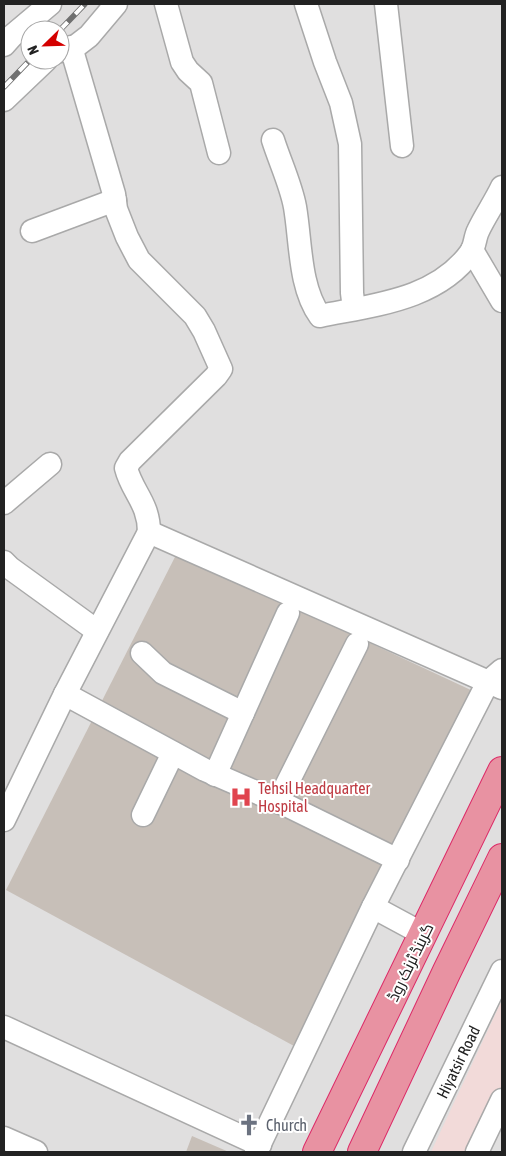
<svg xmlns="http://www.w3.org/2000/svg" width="506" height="1156" font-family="'Asap Condensed',Cairo,sans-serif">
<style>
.residential{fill:#e0dfdf;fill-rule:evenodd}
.commercial{fill:#f2dad9}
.building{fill:#c7bfb8}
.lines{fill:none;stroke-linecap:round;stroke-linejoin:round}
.minor-casing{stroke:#a9a9a9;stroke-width:25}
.highway-casing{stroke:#dc2a67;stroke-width:30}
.minor{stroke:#fff;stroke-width:22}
.highway{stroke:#e892a2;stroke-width:28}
.rail-casing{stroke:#707070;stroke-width:5.5}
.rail{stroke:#fff;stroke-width:4;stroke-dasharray:11;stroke-linecap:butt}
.labels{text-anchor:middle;stroke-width:4;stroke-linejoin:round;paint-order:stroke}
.health-label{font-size:16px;fill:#be3a42;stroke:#fff;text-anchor:start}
.street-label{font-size:16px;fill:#222;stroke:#fff}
.worship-label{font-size:16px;fill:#5b616d;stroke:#fff;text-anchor:start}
</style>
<rect width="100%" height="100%" fill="#f2efe9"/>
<path class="residential" d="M4,4H502V1152H4ZM30,30H60V60H30Z"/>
<polygon class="commercial" points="502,1000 502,1087 470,1152 431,1152"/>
<g class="building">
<polygon points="177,553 488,698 305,1052 6,890"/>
<polygon points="192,1136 229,1152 186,1152"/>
</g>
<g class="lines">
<g class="minor-casing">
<g id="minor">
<polyline points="166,4 182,62 188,71 201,83 219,153"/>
<polyline points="306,4 325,62 341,103 350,144 352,293 354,309"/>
<polyline points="386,4 402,146"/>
<polyline points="4,45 12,36 50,4"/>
<path d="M71,47L114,194L116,209L127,237L139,260L195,316L204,331L221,369L216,376L130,461L126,468C132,492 149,503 149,532"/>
<polyline points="60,51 76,46 89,36 116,4"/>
<polyline points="4,100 46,60"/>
<path d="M273,140C280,162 291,185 295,207C301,242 299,287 320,316C373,305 437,300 471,252C475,246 475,237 478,231C485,216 495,202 502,187"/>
<polyline points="32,231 115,200"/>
<polyline points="472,250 502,301"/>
<polyline points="4,503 50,464"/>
<polyline points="4,562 10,568 97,631"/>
<polyline points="142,653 163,673 243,713"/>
<polyline points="65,694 205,770 288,806 398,860"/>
<polyline points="215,775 288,613"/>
<polyline points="278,802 357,644"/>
<polyline points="143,815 173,753"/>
<polyline points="4,820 65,694 149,532 502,688"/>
<polyline points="373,907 423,934"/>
<polyline points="4,1027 260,1145"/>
<polyline points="4,1138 36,1152"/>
<polyline points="256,1152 373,907 488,682 502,670"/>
<polyline points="414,1152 502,971"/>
<polyline points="477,1152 502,1100"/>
</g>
</g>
<g class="highway-casing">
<g id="highway">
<polyline points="317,1152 502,771"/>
<polyline points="362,1152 447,971 502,858"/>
</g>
</g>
<use href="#minor" class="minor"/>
<use href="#highway" class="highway"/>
<g class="rail-casing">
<g id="rail">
<polyline points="60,30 85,4"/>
<polyline points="4,87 30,60"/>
</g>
</g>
<use href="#rail" class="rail"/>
</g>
<defs>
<g id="hospital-bare" transform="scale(1.725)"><path d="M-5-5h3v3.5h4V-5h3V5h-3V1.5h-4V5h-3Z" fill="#e0444e" stroke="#fff" stroke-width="2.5" paint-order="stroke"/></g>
<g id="church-bare" transform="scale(1.725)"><path d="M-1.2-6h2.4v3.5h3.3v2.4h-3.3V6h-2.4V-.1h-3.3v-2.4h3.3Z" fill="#6b7280" stroke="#fff" stroke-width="2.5" paint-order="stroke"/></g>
</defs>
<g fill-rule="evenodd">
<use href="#hospital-bare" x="241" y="797"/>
<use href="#church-bare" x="249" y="1125"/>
</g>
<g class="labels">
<g class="health-label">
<text x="258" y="794">Tehsil Headquarter<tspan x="258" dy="18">Hospital</tspan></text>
</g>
<g class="street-label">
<text transform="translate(410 962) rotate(-64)" y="6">گرینڈ ٹرنک روڈ</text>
<text transform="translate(458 1062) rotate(-64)" y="6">Hiyatsir Road</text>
</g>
<g class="worship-label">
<text x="266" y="1131">Church</text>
</g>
</g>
<rect width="506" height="1156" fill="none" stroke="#222222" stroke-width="10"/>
<g transform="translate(45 45) rotate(247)"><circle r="24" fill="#ffffff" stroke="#a7a7a7"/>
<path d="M0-4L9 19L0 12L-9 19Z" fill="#d40000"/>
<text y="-8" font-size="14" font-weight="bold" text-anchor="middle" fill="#222222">N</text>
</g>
</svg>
